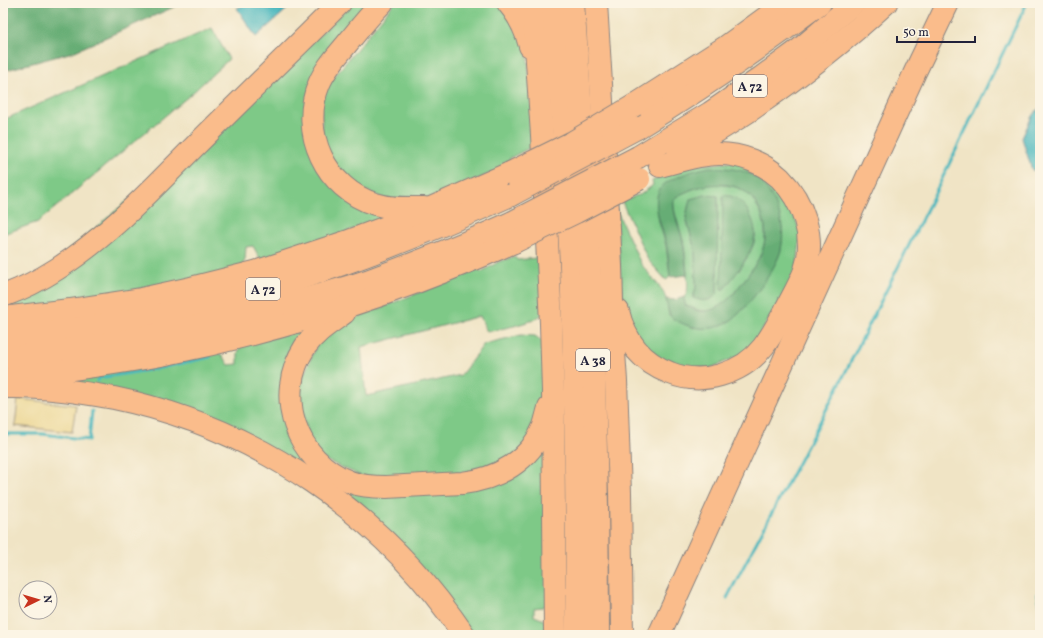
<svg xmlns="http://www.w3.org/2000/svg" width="1043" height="638" font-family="Vollkorn,serif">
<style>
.green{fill:#7ec987;stroke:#507661;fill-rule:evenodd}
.forest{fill:#66ad74;stroke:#446858}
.sand{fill:#eeda9e;stroke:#887e6c}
.water{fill:#48b7be;stroke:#356c7c}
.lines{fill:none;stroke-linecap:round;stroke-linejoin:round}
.stream{stroke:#48b7be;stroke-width:3}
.highway-casing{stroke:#898380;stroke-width:24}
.highway{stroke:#fabc8b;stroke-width:22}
.highway-bridge-casing{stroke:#898380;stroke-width:24;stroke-linecap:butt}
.highway-bridge{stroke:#fabc8b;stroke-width:22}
.labels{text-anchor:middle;stroke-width:3;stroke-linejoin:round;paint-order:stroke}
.shield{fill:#fcf5e5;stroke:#63616e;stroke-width:1}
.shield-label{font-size:13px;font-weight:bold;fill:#22223b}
</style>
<rect width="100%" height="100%" fill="#fcf5e5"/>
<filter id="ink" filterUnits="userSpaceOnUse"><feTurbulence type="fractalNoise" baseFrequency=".025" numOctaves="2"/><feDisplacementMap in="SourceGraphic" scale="8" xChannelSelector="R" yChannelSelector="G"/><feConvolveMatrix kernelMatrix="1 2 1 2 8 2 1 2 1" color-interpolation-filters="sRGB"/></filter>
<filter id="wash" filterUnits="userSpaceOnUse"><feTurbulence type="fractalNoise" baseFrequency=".012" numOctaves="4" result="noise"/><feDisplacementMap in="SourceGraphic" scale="16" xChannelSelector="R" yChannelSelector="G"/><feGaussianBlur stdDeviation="0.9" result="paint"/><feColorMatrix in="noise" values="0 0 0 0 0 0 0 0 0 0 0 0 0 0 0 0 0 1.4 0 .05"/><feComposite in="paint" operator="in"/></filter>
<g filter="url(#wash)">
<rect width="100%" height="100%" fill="#f0e4c5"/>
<g class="green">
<polygon points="352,3 376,3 351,30 308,138 390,215 266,263 259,257 253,246 246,247 245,260 241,268 232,273 3,313 3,306 295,59"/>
<polygon points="394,3 497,3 505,10 527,49 535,145 510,158 510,165 442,195 396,204 346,182 323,144 321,105 325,88"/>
<polygon points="212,28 229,59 190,95 38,222 3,234 3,120"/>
<polygon points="737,162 783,190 801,233 796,275 749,352 701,372 654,359 624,315 615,207 641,264 663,291 666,299 669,315 694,328 761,287 777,260 781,250 782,239 782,228 755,177 746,173 722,168 657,198 657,209 659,222 666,245 670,277 666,280 648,260 622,202 635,196 640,195 653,185 652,181 682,166"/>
<path d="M711,184C721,185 732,185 741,189C748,193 752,198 756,204C764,217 767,230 764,245C761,258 748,276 739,287C731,296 722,309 709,311C700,312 693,308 685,305L684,297C685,296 687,294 687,292C689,285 685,249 683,240C681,232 671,205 674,199C678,193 704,185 711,184ZM718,196L717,294L693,298L696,288L695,251L686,217L690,199ZM730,196L739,200C743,207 754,225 755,231C757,246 745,259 739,271Z"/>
<polygon points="541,248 544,313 534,320 514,326 487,332 480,316 361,347 366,396 461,375 484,344 521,335 535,336 545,343 546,394 530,442 498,469 373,481 323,459 311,446 297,391 317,344 352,319 479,269 481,272 500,261 515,257 517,260 536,258 536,251"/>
<path d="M321,321L290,369L319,470L458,489L548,434L552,599L543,607L534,608V616C548,621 548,622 555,635H472L302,468L54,378L214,349L225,359L229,365L238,364V353L241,344Z"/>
</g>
<g class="forest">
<polygon points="3,3 183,3 73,52 3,71"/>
<path d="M710,167C728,168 751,169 764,184C767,188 769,193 772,197C781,213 785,231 781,250C776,269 747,310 730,321C726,323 720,326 716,327C706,330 695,328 686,325C668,317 670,319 666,299L675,300L684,297L685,305C690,307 695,310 699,311C714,313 726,302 735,292C745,279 760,261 764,245C767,232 765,219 758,207C755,203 753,198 749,195C734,180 704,183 686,192C682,194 675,196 674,200C672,213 681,230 683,242C685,253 686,264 687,275L670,277C669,266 668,254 666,243C662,228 651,203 660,189C663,184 669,181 675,178C686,173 697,169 710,167Z"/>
<path d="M705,195L718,196L717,294C710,302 703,302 693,298L696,288L695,251L686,217L690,199Z"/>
<path d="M723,195C737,197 740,199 748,211C759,230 756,242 745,260C739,271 731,280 723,290H721Z"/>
</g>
<polygon class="sand" points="18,399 76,405 72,432 15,426"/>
<g class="water">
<polygon points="250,3 294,3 256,37 237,8"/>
<polygon points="1040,107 1040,172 1032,170 1022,138 1032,116"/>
</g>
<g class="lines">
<g class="stream">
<polyline points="97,381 98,378 155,369 210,357"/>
<polyline points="3,434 43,434 89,440 92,411"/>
<polyline points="1040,582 1038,595 1040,604"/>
<polyline points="727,598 834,395 937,189 1027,3"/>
</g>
</g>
</g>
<g filter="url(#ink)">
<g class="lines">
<g class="highway-casing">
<g id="highway">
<path d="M382,3C369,16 358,30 346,45C336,57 325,69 319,84C299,132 326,189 375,204C391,209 407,208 424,208"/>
<path d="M508,3C519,16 526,30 530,46"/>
<polyline points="533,3 542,135 551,324 553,391 555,635"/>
<path d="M553,3C561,91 567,178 571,266C576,389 577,512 577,635"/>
<path d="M573,3C590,213 598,424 598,635"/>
<polyline points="596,3 601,84 611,266 613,338 616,381 620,493 622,635"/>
<polyline points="635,105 727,46 786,3"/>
<path d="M637,128C700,90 761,48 820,3"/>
<path d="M678,155C702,140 728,125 752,109C799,77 844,42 886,3"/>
<polyline points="638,157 710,113 755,82 800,49 854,3"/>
<path d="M3,296C22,289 40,280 57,269C109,236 152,189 195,146C243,98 292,51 340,3"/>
<path d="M618,311C625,341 641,362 670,373C702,386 742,374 763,347C772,336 778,323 785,311C792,297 800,284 805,270C816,238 803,201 780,178C764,163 741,154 719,154C699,154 679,161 660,166"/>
<path d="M344,313C329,324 315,332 305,347C273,396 296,461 350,482C361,486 373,487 386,487L462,483C498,479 530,461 544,426C546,420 547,414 549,408"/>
<polyline points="3,318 70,310 141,299 191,288 255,272 346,242 397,223 510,173"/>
<path d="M3,338C81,330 160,317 236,297C330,273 423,235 511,195"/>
<path d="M3,358C96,348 186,331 276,307C306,299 337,291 367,281C416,263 465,244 513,222"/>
<path d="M14,377C65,370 116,364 166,354C286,330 402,292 514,242"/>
<path d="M3,387C40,386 78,391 114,398C258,428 382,513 464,635"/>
<polyline points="659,635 915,72 948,3"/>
</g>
</g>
<use href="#highway" class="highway"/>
<g class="highway-bridge-casing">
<g id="highway-bridge">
<polyline points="510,173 573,142 635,105"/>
<polyline points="511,195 637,128"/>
<polyline points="513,222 638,157"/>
<polyline points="514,242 576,212 639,179"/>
</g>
</g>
<use href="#highway-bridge" class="highway-bridge"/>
</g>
</g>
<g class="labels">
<g class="shield">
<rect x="733" y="75" width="34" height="22" rx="3"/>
<rect x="246" y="278" width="34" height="22" rx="3"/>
<rect x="576" y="349" width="34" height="22" rx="3"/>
</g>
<g class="shield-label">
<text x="750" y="91">A 72</text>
<text x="263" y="294">A 72</text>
<text x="593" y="365">A 38</text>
</g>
</g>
<rect width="1043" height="638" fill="none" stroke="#fcf5e5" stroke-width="16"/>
<g transform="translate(38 600) rotate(85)"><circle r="19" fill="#fcf5e5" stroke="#a5a1a1"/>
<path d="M0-3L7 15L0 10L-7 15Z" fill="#c8321e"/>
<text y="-6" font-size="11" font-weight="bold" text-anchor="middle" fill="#22223b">N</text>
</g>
<path d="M897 36v6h78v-6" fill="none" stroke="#22223b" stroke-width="2"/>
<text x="903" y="36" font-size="12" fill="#22223b" stroke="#fcf5e5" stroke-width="3" paint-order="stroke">50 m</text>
</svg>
